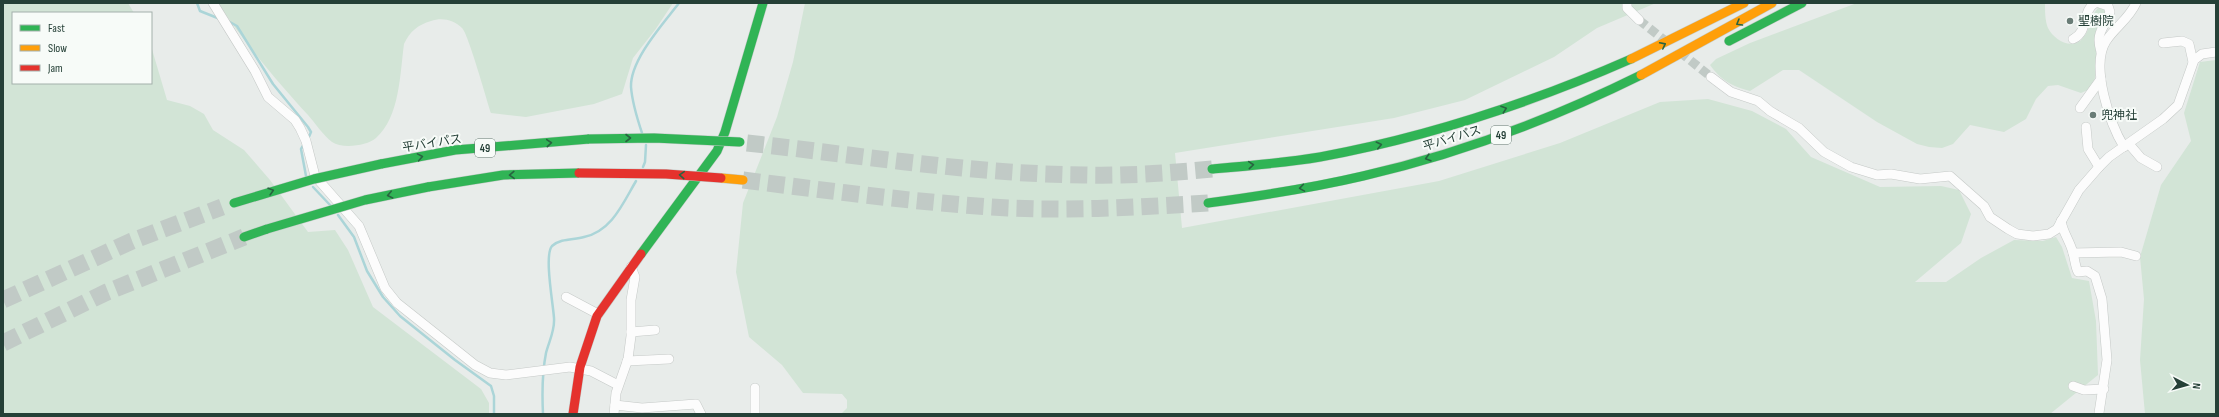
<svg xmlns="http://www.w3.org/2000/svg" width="2219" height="417" font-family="'Sofia Sans Condensed','Noto Sans JP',sans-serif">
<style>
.green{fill:#d2e4d6}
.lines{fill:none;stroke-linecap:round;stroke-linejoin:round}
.stream{stroke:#abd5d8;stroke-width:2.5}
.street-tunnel{stroke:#c1cac6;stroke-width:9;stroke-dasharray:9 4.5;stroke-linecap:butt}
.highway-tunnel{stroke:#c1cac6;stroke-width:17;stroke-dasharray:17 8;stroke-linecap:butt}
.street-casing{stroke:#c5c9c7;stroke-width:10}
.fast-casing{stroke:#c4cac7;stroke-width:10}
.slow-casing{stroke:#c4cac7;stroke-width:10}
.jam-casing{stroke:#c4cac7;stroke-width:10}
.street{stroke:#fcfcfc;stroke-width:9}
.fast{stroke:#30b455;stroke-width:9}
.slow{stroke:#ff9f0a;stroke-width:9}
.jam{stroke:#e5322d;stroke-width:9}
.fast-bridge-casing{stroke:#c3cac8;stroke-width:10;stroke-linecap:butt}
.jam-bridge-casing{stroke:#c3cac8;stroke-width:10;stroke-linecap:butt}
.fast-bridge{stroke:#30b455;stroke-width:9}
.jam-bridge{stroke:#e5322d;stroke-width:9}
.oneway{stroke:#286340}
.poi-dot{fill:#697c76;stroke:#f7fbf8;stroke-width:1.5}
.labels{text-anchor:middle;stroke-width:4;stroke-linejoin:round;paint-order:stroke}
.shield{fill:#f7fbf8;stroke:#647871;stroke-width:1}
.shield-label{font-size:11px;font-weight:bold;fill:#254037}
.poi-label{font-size:12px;fill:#254037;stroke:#f7fbf8;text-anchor:start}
.street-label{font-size:12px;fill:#254037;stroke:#f7fbf8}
</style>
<rect width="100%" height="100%" fill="#e8ecea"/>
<g class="green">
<polygon points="3,3 128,3 134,13 13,13 13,83 151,83 151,46 167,100 190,106 204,114 213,130 244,150 270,180 308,232 335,230 348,250 373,307 481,389 489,403 489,414 3,414"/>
<path d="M218,3H673L655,30L633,58L622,94L594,104L526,117L491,113C487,101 468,33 462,28C454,20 442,17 431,21C418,25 410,31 404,44C400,73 400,117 376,138C367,146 342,149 332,142C323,135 315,123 308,115C278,82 242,40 218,3Z"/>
<polygon points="805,3 1656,3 1597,28 1554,57 1465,100 1394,118 1175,153 1182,228 1439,181 1560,143 1660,102 1708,99 1752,111 1786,129 1811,157 1880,187 1941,186 1959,190 1971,214 1961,243 1915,282 1946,282 1981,258 2014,240 2043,241 2056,237 2062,247 2072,278 2089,281 2096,321 2098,375 2050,414 841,414 847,408 847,400 842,394 803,393 782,365 749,337 736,272 743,203 777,117 793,62"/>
<path d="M1857,3H2045C2045,11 2045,21 2048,28C2054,40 2072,51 2083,38C2091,29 2090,16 2098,8L2103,7L2106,11L2094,83L2090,89L2081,93L2058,85L2048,86L2036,99L2026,119L2004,132L1970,125L1953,144L1942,148L1929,147L1917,144L1877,122L1799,70H1783L1750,91C1731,86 1721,80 1710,65L1716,59L1750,43Z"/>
<polygon points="2216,60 2216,414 2145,414 2140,360 2144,299 2140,257 2161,185 2191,141 2184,113 2200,62"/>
</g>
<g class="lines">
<g class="stream">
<polyline points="197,3 200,11 220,19"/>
<polyline points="228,21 237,26 273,84 308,127 311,132 308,139"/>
<path d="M642,133C638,121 632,100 631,87C630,60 663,24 679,3"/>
<polyline points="304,144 301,149 306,176"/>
<polyline points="643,167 645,162 646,145"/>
<polyline points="313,187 330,205"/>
<polyline points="338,215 354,237 367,271 383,297 400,316 455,360 491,386 494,396 494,414"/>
<path d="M543,414C542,394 542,373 546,353C549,341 555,331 554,318C553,303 544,255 552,246C561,238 574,240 584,237C612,231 623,203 636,181"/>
</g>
<g class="street-tunnel">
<polyline points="1639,20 1668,43"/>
<polyline points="1680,52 1711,77"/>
</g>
<g class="highway-tunnel">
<path d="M747,143C859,155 972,174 1085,175C1127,176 1170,173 1212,169"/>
<path d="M743,180C831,191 920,203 1008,208C1075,211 1141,207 1208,203"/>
<polyline points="3,300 132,241 222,207"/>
<polyline points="3,343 107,292 244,237"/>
</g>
<g class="street-casing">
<g id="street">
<polyline points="213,3 255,71 268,97 295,120 300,128 306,141 315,176 359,226 385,288 397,303 475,365 490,373 506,375 570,367 591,371 618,385"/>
<polyline points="1627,3 1627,8 1639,20"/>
<path d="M2099,3L2108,6L2110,12C2104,29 2095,32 2101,52"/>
<path d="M2073,39C2089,32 2082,10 2095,3"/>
<polyline points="2163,43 2182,41 2189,44 2193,62"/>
<polyline points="1711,77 1731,92 1758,101 1770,111 1799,128 1824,152 1851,167 1877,175 1891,174 1920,179 1950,176 1984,206 1990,217 2008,229 2017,234 2033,236 2049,234 2057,229 2079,190 2099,167 2109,157 2163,119 2178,105 2194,60 2202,54 2216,52"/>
<polyline points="2080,108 2101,79"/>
<polyline points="2086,127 2088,149 2099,167"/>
<polyline points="2129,144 2141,158 2157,167"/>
<path d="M2124,147C2110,124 2090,66 2106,41C2115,27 2129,19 2136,3"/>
<path d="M2061,221C2063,233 2070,241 2073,253C2075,260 2075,266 2078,272L2087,271L2095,276L2102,299L2107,360L2099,413"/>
<polyline points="2073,253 2121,252 2136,256"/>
<polyline points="566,297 598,314"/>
<polyline points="631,332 655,330"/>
<polyline points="627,361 669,359"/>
<polyline points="2073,386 2084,390 2104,389"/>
<polyline points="755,388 755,414"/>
<polyline points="615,405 642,408 696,404 701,414"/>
<polyline points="614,414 616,393 628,359 631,336 631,300 635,277 631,267"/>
</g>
</g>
<g class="fast-casing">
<g id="fast">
<polyline points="1729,41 1802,3"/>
<polyline points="381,164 455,150 589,139"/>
<path d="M1212,169C1248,166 1285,163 1320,157C1428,137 1531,103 1631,59"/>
<polyline points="428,187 503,175 579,173"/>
<path d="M1208,203C1260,196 1312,188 1363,176C1459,154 1552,119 1641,75"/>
<polyline points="244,237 267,229"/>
<polyline points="641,254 717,151 725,132 763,3"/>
</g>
</g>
<g class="slow-casing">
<g id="slow">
<polyline points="1631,59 1744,3"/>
<polyline points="1641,75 1772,3"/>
<polyline points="721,178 743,180"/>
</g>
</g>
<g class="jam-casing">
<polyline id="jam" points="573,414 580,367 597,316 641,254"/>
</g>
<use href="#street" class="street"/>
<use href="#fast" class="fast"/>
<use href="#slow" class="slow"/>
<use href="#jam" class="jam"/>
<g class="fast-bridge-casing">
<g id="fast-bridge">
<polyline points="589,139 654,138 740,142"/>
<polyline points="234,203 314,179 381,164"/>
<polyline points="267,229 365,200 428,187"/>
</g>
</g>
<g class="jam-bridge-casing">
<polyline id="jam-bridge" points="579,173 666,174 721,178"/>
</g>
<use href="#fast-bridge" class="fast-bridge"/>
<use href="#jam-bridge" class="jam-bridge"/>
</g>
<defs><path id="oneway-chevron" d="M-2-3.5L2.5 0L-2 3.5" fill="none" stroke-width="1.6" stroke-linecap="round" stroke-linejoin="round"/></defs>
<g class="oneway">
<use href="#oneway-chevron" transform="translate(1739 23) rotate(150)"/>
<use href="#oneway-chevron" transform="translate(1663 45) rotate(-27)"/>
<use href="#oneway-chevron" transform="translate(1504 109) rotate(-19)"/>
<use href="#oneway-chevron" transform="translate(628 138)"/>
<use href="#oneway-chevron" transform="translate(549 143) rotate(-5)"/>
<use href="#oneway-chevron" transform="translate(1379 145) rotate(-13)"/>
<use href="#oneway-chevron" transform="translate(420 157) rotate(-10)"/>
<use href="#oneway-chevron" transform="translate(1428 158) rotate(164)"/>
<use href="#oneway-chevron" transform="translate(1251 165) rotate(-5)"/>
<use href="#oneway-chevron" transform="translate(512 175) rotate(178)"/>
<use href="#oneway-chevron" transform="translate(682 175) rotate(-176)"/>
<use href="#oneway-chevron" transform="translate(1302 188) rotate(171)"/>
<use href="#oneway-chevron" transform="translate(271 191) rotate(-16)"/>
<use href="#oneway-chevron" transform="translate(390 195) rotate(168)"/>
</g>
<g class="poi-dot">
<circle cx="2070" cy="21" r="4"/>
<circle cx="2093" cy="115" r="4"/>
</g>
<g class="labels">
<g class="shield">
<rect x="1491" y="126" width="20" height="18" rx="3"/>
<rect x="475" y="139" width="20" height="18" rx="3"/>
</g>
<g class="shield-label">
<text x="1501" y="139">49</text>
<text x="485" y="152">49</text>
</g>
<g class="poi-label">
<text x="2078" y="25">聖樹院</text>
<text x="2101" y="119">兜神社</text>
</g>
<g class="street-label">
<text transform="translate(1452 138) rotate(-17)" y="4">平バイパス</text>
<text transform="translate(432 143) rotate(-9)" y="4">平バイパス</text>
</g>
</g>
<rect width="2219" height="417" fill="none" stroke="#254037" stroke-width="8"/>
<rect x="12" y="12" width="140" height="72" fill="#f7fbf8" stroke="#a3b0ab"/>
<rect x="20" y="25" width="20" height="6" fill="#30b455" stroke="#a3b0ab"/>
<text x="48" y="32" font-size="12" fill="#254037">Fast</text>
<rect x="20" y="45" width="20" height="6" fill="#ff9f0a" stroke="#a3b0ab"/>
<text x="48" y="52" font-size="12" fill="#254037">Slow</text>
<rect x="20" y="65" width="20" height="6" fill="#e5322d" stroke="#a3b0ab"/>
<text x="48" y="72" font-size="12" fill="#254037">Jam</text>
<g transform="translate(2187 385) rotate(96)" stroke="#f7fbf8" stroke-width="3" paint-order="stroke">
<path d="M0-3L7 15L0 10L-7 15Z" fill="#254037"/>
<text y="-6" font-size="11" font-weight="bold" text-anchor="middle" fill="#254037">N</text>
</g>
</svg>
